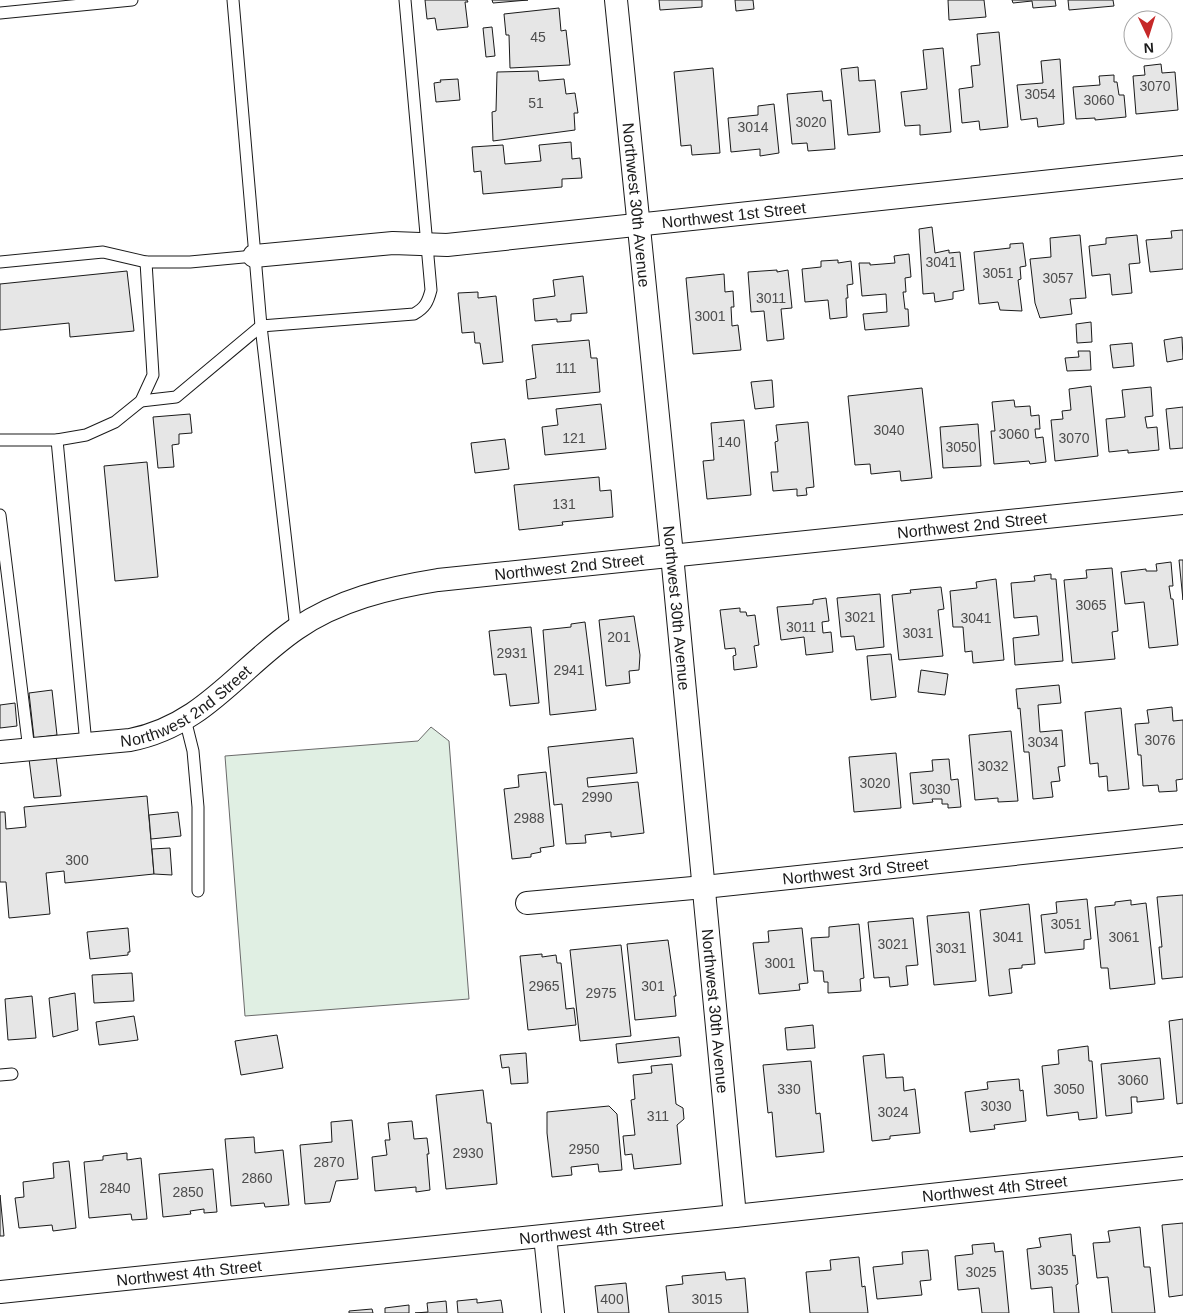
<svg xmlns="http://www.w3.org/2000/svg" width="1183" height="1313" font-family="Arial,sans-serif">
<style>
.green{fill:#e0efe3;stroke:#6a6a6a}
.building{fill:#e6e6e6;stroke:#1a1a1a}
.lines{fill:none;stroke-linecap:round;stroke-linejoin:round}
.lane-casing{stroke:#1a1a1a;stroke-width:13}
.street-casing{stroke:#1a1a1a;stroke-width:24}
.lane{stroke:#fff;stroke-width:11}
.street{stroke:#fff;stroke-width:22}
.labels{text-anchor:middle;stroke-width:4;stroke-linejoin:round;paint-order:stroke}
.number-label{font-size:14px;fill:#4d4d4d}
.street-label{font-size:16px;fill:#1a1a1a;stroke:#fff}
</style>
<rect width="100%" height="100%" fill="#fff"/>
<polygon class="green" points="431,727 449,741 469,999 245,1016 225,756 418,741"/>
<g class="building">
<polygon points="425,0 467,0 468,2 465,2 468,27 437,30 435,18 427,19"/>
<polygon points="492,0 528,0 493,3"/>
<polygon points="659,0 702,0 702,7 660,10"/>
<polygon points="735,0 753,0 754,9 736,11"/>
<polygon points="948,0 984,0 986,17 949,20"/>
<polygon points="1012,0 1055,0 1056,6 1033,8 1032,1 1013,3"/>
<polygon points="1068,0 1113,0 1114,6 1069,10"/>
<polygon points="559,8 561,31 566,30 570,65 510,68 509,35 506,35 504,14"/>
<polygon points="492,27 495,56 486,57 483,28"/>
<polygon points="999,32 1008,127 980,130 979,121 962,123 959,89 973,87 971,66 980,65 977,34"/>
<polygon points="943,48 951,132 920,135 920,125 905,126 901,92 927,89 923,50"/>
<polygon points="1060,59 1064,124 1038,127 1037,118 1021,120 1017,85 1043,83 1041,61"/>
<polygon points="1161,64 1162,73 1175,72 1178,110 1136,114 1133,76 1145,75 1144,66"/>
<polygon points="858,67 859,81 875,80 880,132 848,135 841,69"/>
<polygon points="713,68 720,153 692,155 691,145 681,146 674,72"/>
<polygon points="538,71 539,81 564,79 566,94 575,93 578,113 574,113 575,130 493,141 492,112 496,111 497,72"/>
<polygon points="1114,75 1114,82 1117,82 1119,95 1124,95 1126,117 1095,120 1095,118 1076,119 1073,87 1100,85 1099,76"/>
<polygon points="458,79 460,100 436,102 434,83 441,82 440,80"/>
<polygon points="822,91 823,101 831,100 835,149 808,151 807,143 792,144 787,94"/>
<polygon points="774,104 779,153 760,156 760,149 731,152 728,118 758,115 758,106"/>
<polygon points="571,142 572,159 580,158 582,178 562,179 562,187 483,194 481,171 474,172 472,147 503,145 505,164 541,161 539,145"/>
<polygon points="932,227 935,253 949,250 949,253 960,252 964,290 953,292 953,299 935,302 934,293 923,294 919,229"/>
<polygon points="1182,230 1183,230 1183,269 1150,272 1146,240 1172,238 1171,231"/>
<polygon points="1080,235 1086,298 1070,299 1072,314 1040,318 1035,303 1030,259 1051,257 1050,238"/>
<polygon points="1137,235 1140,263 1129,264 1132,293 1112,295 1110,274 1092,276 1089,246 1106,244 1106,238"/>
<polygon points="1023,243 1026,266 1020,267 1021,279 1018,280 1022,311 1000,310 998,302 979,304 974,252 1010,248 1010,244"/>
<polygon points="909,254 911,277 905,278 906,292 903,292 905,309 908,309 909,326 865,330 863,314 887,312 886,294 862,296 859,263 870,263 870,265 895,263 894,256"/>
<polygon points="838,260 838,263 851,261 853,284 847,285 848,298 846,298 847,317 830,319 828,300 805,302 802,269 821,267 821,261"/>
<polygon points="777,270 777,272 788,270 792,308 781,309 784,339 767,341 764,311 751,312 748,272"/>
<polygon points="127,271 134,331 70,337 69,323 0,330 0,284"/>
<polygon points="724,274 725,292 733,291 734,307 731,307 732,326 738,325 741,350 693,354 686,278"/>
<polygon points="583,276 587,313 571,314 571,321 557,322 557,319 535,321 533,299 555,296 553,280"/>
<polygon points="478,292 478,298 496,296 503,362 483,364 480,343 475,343 474,332 462,333 458,293"/>
<polygon points="1091,322 1092,342 1077,343 1076,324"/>
<polygon points="1182,337 1183,359 1167,362 1164,340"/>
<polygon points="589,340 591,358 597,358 600,392 528,399 526,380 536,378 532,345"/>
<polygon points="1132,343 1134,366 1113,368 1110,345"/>
<polygon points="1078,351 1090,351 1091,370 1067,371 1065,358 1079,357"/>
<polygon points="772,380 774,407 755,409 751,382"/>
<polygon points="1091,386 1098,456 1055,461 1051,420 1063,419 1062,411 1071,410 1069,389"/>
<polygon points="1151,387 1153,416 1145,417 1147,428 1157,427 1159,450 1128,453 1128,450 1109,452 1106,419 1125,417 1122,390"/>
<polygon points="922,388 932,478 901,481 900,471 871,474 870,464 855,465 848,396"/>
<polygon points="1014,400 1015,407 1030,406 1031,416 1039,415 1040,429 1035,429 1036,438 1043,437 1046,462 1030,464 1029,461 994,464 991,431 995,431 992,402"/>
<polygon points="601,404 606,449 545,455 542,427 558,425 556,409"/>
<polygon points="1183,407 1183,448 1170,449 1166,409"/>
<polygon points="190,414 192,433 179,434 179,444 172,445 174,467 158,468 153,417"/>
<polygon points="744,420 751,495 707,499 703,461 714,460 711,423"/>
<polygon points="808,422 814,487 806,488 807,495 797,496 797,489 773,491 771,472 778,472 775,442 778,441 776,425"/>
<polygon points="978,424 981,466 943,468 940,427"/>
<polygon points="505,439 509,469 475,473 471,443"/>
<polygon points="147,462 158,577 115,581 104,466"/>
<polygon points="599,477 600,491 611,490 613,517 562,522 563,525 519,530 514,485"/>
<polygon points="1179,560 1183,560 1183,600"/>
<polygon points="1171,562 1173,586 1169,586 1171,599 1173,599 1178,645 1149,648 1144,602 1125,604 1121,572 1146,569 1146,571 1157,571 1156,564"/>
<polygon points="1112,568 1118,631 1112,632 1115,659 1072,663 1064,580 1087,578 1086,570"/>
<polygon points="1051,574 1051,579 1056,579 1063,661 1015,665 1013,638 1039,635 1037,616 1014,618 1011,583 1035,581 1034,576"/>
<polygon points="996,579 1004,660 973,663 972,651 965,652 963,627 953,627 950,591 977,588 976,582"/>
<polygon points="941,587 944,609 938,610 943,656 899,660 892,595 911,593 910,590"/>
<polygon points="880,594 884,647 856,650 854,636 841,637 837,598"/>
<polygon points="826,598 829,621 822,622 823,633 831,632 833,652 806,655 804,637 781,640 777,607 813,604 813,600"/>
<polygon points="740,608 740,612 746,612 747,616 755,615 759,645 754,646 757,667 734,670 733,656 736,655 735,648 725,649 720,610"/>
<polygon points="634,616 640,655 639,670 629,671 630,683 606,686 599,620"/>
<polygon points="585,622 596,710 550,715 543,630 571,627 571,624"/>
<polygon points="531,627 539,703 510,706 506,674 494,675 489,631"/>
<polygon points="891,654 896,697 871,700 867,656"/>
<polygon points="921,670 948,674 945,695 918,692"/>
<polygon points="1059,685 1061,703 1038,705 1040,732 1062,730 1065,766 1058,767 1060,781 1051,782 1053,797 1033,799 1029,752 1024,752 1020,708 1018,709 1016,689"/>
<polygon points="52,690 57,735 34,738 29,693"/>
<polygon points="15,703 17,726 0,728 0,705"/>
<polygon points="1172,707 1173,721 1183,720 1183,779 1176,780 1177,791 1159,792 1158,785 1143,786 1141,755 1138,755 1135,724 1149,723 1147,710"/>
<polygon points="1121,708 1129,789 1108,791 1107,776 1099,777 1098,763 1090,764 1085,712"/>
<polygon points="1011,731 1018,801 998,802 998,798 975,800 969,735"/>
<polygon points="633,738 637,773 587,778 588,787 638,782 644,833 611,837 611,832 585,835 586,843 566,844 562,804 554,805 548,747"/>
<polygon points="896,753 901,808 854,812 849,757"/>
<polygon points="56,756 61,796 34,798 29,759"/>
<polygon points="949,759 951,780 958,779 961,807 948,808 948,804 942,804 942,799 932,799 933,802 913,804 910,773 933,771 932,760"/>
<polygon points="546,772 554,846 540,848 541,852 531,854 531,857 512,859 504,789 519,787 518,775"/>
<polygon points="147,796 154,874 65,883 64,871 46,873 50,914 9,918 6,882 0,882 0,812 5,812 6,829 26,827 24,807"/>
<polygon points="178,812 181,836 151,839 149,815"/>
<polygon points="170,848 172,875 154,874 152,849"/>
<polygon points="1183,895 1183,977 1162,979 1159,947 1162,947 1157,897"/>
<polygon points="1087,899 1091,939 1084,940 1084,949 1045,953 1041,915 1057,913 1056,902"/>
<polygon points="1131,900 1131,905 1146,903 1155,984 1110,989 1108,968 1101,968 1095,907 1115,905 1115,902"/>
<polygon points="1029,904 1035,964 1022,965 1022,968 1009,969 1012,993 989,996 980,910"/>
<polygon points="969,912 976,981 934,985 927,916"/>
<polygon points="913,918 918,965 906,966 908,985 890,987 889,977 874,978 868,922"/>
<polygon points="859,924 864,978 860,979 861,991 828,993 828,982 824,982 823,971 814,971 811,938 829,937 829,927"/>
<polygon points="128,928 130,952 128,952 128,955 90,959 87,932"/>
<polygon points="802,928 808,983 799,984 800,990 759,994 753,943 769,942 768,931"/>
<polygon points="668,940 676,996 674,996 676,1016 635,1020 627,944"/>
<polygon points="621,945 631,1036 580,1041 570,950"/>
<polygon points="542,954 542,957 556,955 557,963 561,963 566,1009 574,1008 576,1025 528,1030 520,956"/>
<polygon points="132,973 134,1001 94,1003 92,975"/>
<polygon points="75,993 78,1030 53,1037 49,998"/>
<polygon points="32,996 36,1038 8,1040 5,999"/>
<polygon points="134,1016 138,1040 99,1045 96,1022"/>
<polygon points="1183,1019 1183,1103 1177,1104 1169,1021"/>
<polygon points="813,1025 815,1048 787,1050 785,1028"/>
<polygon points="277,1035 283,1068 241,1075 235,1041"/>
<polygon points="679,1037 681,1056 618,1063 616,1044"/>
<polygon points="1088,1046 1089,1061 1092,1061 1097,1118 1079,1120 1078,1112 1047,1116 1042,1066 1059,1064 1058,1050"/>
<polygon points="526,1053 528,1083 511,1084 509,1067 502,1068 500,1055"/>
<polygon points="884,1054 886,1078 903,1077 904,1091 915,1089 920,1133 890,1136 890,1139 872,1141 863,1056"/>
<polygon points="1160,1058 1164,1099 1137,1102 1137,1097 1131,1097 1132,1113 1106,1116 1101,1064"/>
<polygon points="811,1061 816,1114 820,1113 824,1152 776,1157 772,1112 768,1113 763,1065"/>
<polygon points="672,1064 676,1104 683,1108 684,1119 677,1125 681,1164 634,1169 632,1154 625,1155 623,1136 635,1135 631,1100 635,1099 633,1075 652,1073 651,1066"/>
<polygon points="1019,1079 1020,1091 1023,1090 1026,1121 994,1125 995,1129 970,1132 965,1092 988,1089 987,1082"/>
<polygon points="483,1090 487,1123 491,1123 497,1184 446,1189 436,1095"/>
<polygon points="609,1106 617,1114 622,1170 599,1172 598,1164 571,1167 572,1175 552,1177 547,1133 547,1112"/>
<polygon points="352,1120 358,1179 336,1181 330,1202 305,1204 300,1145 332,1142 331,1122"/>
<polygon points="412,1121 414,1139 427,1138 429,1154 427,1154 430,1190 416,1192 416,1187 375,1191 372,1157 387,1155 385,1140 390,1140 388,1123"/>
<polygon points="254,1137 255,1153 283,1150 289,1205 265,1207 264,1203 231,1206 225,1139"/>
<polygon points="127,1153 127,1160 141,1158 147,1219 132,1220 131,1214 89,1218 84,1162 103,1160 103,1156"/>
<polygon points="69,1161 76,1228 53,1231 52,1225 19,1228 15,1198 24,1197 23,1182 54,1178 53,1163"/>
<polygon points="213,1169 217,1212 204,1213 204,1209 190,1211 191,1214 163,1217 159,1174"/>
<polygon points="0,1195 4,1236 0,1236"/>
<polygon points="1183,1223 1183,1295 1169,1297 1162,1225"/>
<polygon points="1140,1227 1144,1267 1150,1267 1155,1313 1112,1313 1108,1277 1097,1278 1093,1243 1110,1242 1108,1231"/>
<polygon points="1071,1234 1073,1256 1075,1255 1078,1284 1076,1285 1079,1313 1054,1313 1052,1287 1031,1289 1027,1249 1041,1247 1039,1238"/>
<polygon points="994,1243 995,1252 1003,1251 1009,1313 982,1313 979,1288 958,1290 955,1256 973,1254 972,1245"/>
<polygon points="928,1250 931,1280 920,1281 922,1295 877,1299 873,1267 903,1264 902,1252"/>
<polygon points="859,1257 862,1287 865,1286 868,1313 810,1313 806,1272 831,1270 830,1260"/>
<polygon points="725,1272 726,1280 745,1278 748,1313 669,1313 666,1286 683,1284 682,1276"/>
<polygon points="626,1283 629,1313 598,1313 595,1286"/>
<polygon points="477,1299 477,1303 501,1300 503,1313 458,1313 457,1301"/>
<polygon points="446,1301 447,1313 415,1313 428,1312 427,1303"/>
<polygon points="409,1305 409,1313 385,1313 385,1308"/>
<polygon points="372,1309 373,1313 349,1313 349,1311"/>
</g>
<g class="lines">
<g class="lane-casing">
<g id="lane">
<polyline points="233,0 261,326 296,629"/>
<polyline points="0,13 132,0"/>
<polyline points="0,262 103,252 146,262 190,262 254,256"/>
<path d="M141,401L176,397L261,326L414,314C425,308 428,302 431,290L405,0"/>
<polyline points="0,440 57,440 86,435 115,422 141,401 153,375 146,262"/>
<polyline points="57,440 86,744"/>
<polyline points="0,515 29,750"/>
<polyline points="185,719 193,751 198,807 198,891"/>
<polyline points="0,1075 12,1074"/>
</g>
</g>
<g class="street-casing">
<g id="street">
<path id="s1" d="M616,0L672,555L735,1216"/>
<path id="s2" d="M254,256L393,243L447,245L1183,167"/>
<path id="s3" d="M0,752L130,740C203,726 238,669 296,629C338,600 388,588 438,580L1183,503"/>
<path id="s4" d="M527,903L704,887L1183,836"/>
<polyline points="545,1236 553,1313"/>
<path id="s5" d="M0,1292L735,1216L1183,1168"/>
</g>
</g>
<use href="#lane" class="lane"/>
<use href="#street" class="street"/>
</g>
<g class="labels">
<g class="number-label">
<text x="538" y="42">45</text>
<text x="1155" y="91">3070</text>
<text x="1040" y="99">3054</text>
<text x="1099" y="105">3060</text>
<text x="536" y="108">51</text>
<text x="811" y="127">3020</text>
<text x="753" y="132">3014</text>
<text x="941" y="267">3041</text>
<text x="998" y="278">3051</text>
<text x="1058" y="283">3057</text>
<text x="771" y="303">3011</text>
<text x="710" y="321">3001</text>
<text x="566" y="373">111</text>
<text x="889" y="435">3040</text>
<text x="1014" y="439">3060</text>
<text x="574" y="443">121</text>
<text x="1074" y="443">3070</text>
<text x="729" y="447">140</text>
<text x="961" y="452">3050</text>
<text x="564" y="509">131</text>
<text x="1091" y="610">3065</text>
<text x="860" y="622">3021</text>
<text x="976" y="623">3041</text>
<text x="801" y="632">3011</text>
<text x="918" y="638">3031</text>
<text x="619" y="642">201</text>
<text x="512" y="658">2931</text>
<text x="569" y="675">2941</text>
<text x="1160" y="745">3076</text>
<text x="1043" y="747">3034</text>
<text x="993" y="771">3032</text>
<text x="875" y="788">3020</text>
<text x="935" y="794">3030</text>
<text x="597" y="802">2990</text>
<text x="529" y="823">2988</text>
<text x="77" y="865">300</text>
<text x="1066" y="929">3051</text>
<text x="1008" y="942">3041</text>
<text x="1124" y="942">3061</text>
<text x="893" y="949">3021</text>
<text x="951" y="953">3031</text>
<text x="780" y="968">3001</text>
<text x="544" y="991">2965</text>
<text x="653" y="991">301</text>
<text x="601" y="998">2975</text>
<text x="1133" y="1085">3060</text>
<text x="789" y="1094">330</text>
<text x="1069" y="1094">3050</text>
<text x="996" y="1111">3030</text>
<text x="893" y="1117">3024</text>
<text x="658" y="1121">311</text>
<text x="584" y="1154">2950</text>
<text x="468" y="1158">2930</text>
<text x="329" y="1167">2870</text>
<text x="257" y="1183">2860</text>
<text x="115" y="1193">2840</text>
<text x="188" y="1197">2850</text>
<text x="1053" y="1275">3035</text>
<text x="981" y="1277">3025</text>
<text x="612" y="1304">400</text>
<text x="707" y="1304">3015</text>
</g>
<g class="street-label">
<text dy="6" stroke="none"><textPath href="#s1" startOffset="206">Northwest 30th Avenue</textPath></text>
<text dy="6" stroke="none"><textPath href="#s2" startOffset="482">Northwest 1st Street</textPath></text>
<text dy="6" stroke="none"><textPath href="#s3" startOffset="1021">Northwest 2nd Street</textPath></text>
<text dy="6" stroke="none"><textPath href="#s3" startOffset="616">Northwest 2nd Street</textPath></text>
<text dy="6" stroke="none"><textPath href="#s1" startOffset="611">Northwest 30th Avenue</textPath></text>
<text dy="6" stroke="none"><textPath href="#s3" startOffset="196">Northwest 2nd Street</textPath></text>
<text dy="6" stroke="none"><textPath href="#s4" startOffset="330">Northwest 3rd Street</textPath></text>
<text dy="6" stroke="none"><textPath href="#s1" startOffset="1016">Northwest 30th Avenue</textPath></text>
<text dy="6" stroke="none"><textPath href="#s5" startOffset="1000">Northwest 4th Street</textPath></text>
<text dy="6" stroke="none"><textPath href="#s5" startOffset="595">Northwest 4th Street</textPath></text>
<text dy="6" stroke="none"><textPath href="#s5" startOffset="190">Northwest 4th Street</textPath></text>
</g>
</g>
<g transform="translate(1148 35) rotate(176)"><circle r="24" fill="#ffffff" stroke="#a3a3a3"/>
<path d="M0-4L9 19L0 12L-9 19Z" fill="#c62828"/>
<text y="-8" font-size="14" font-weight="bold" text-anchor="middle" fill="#1a1a1a">N</text>
</g>
</svg>
